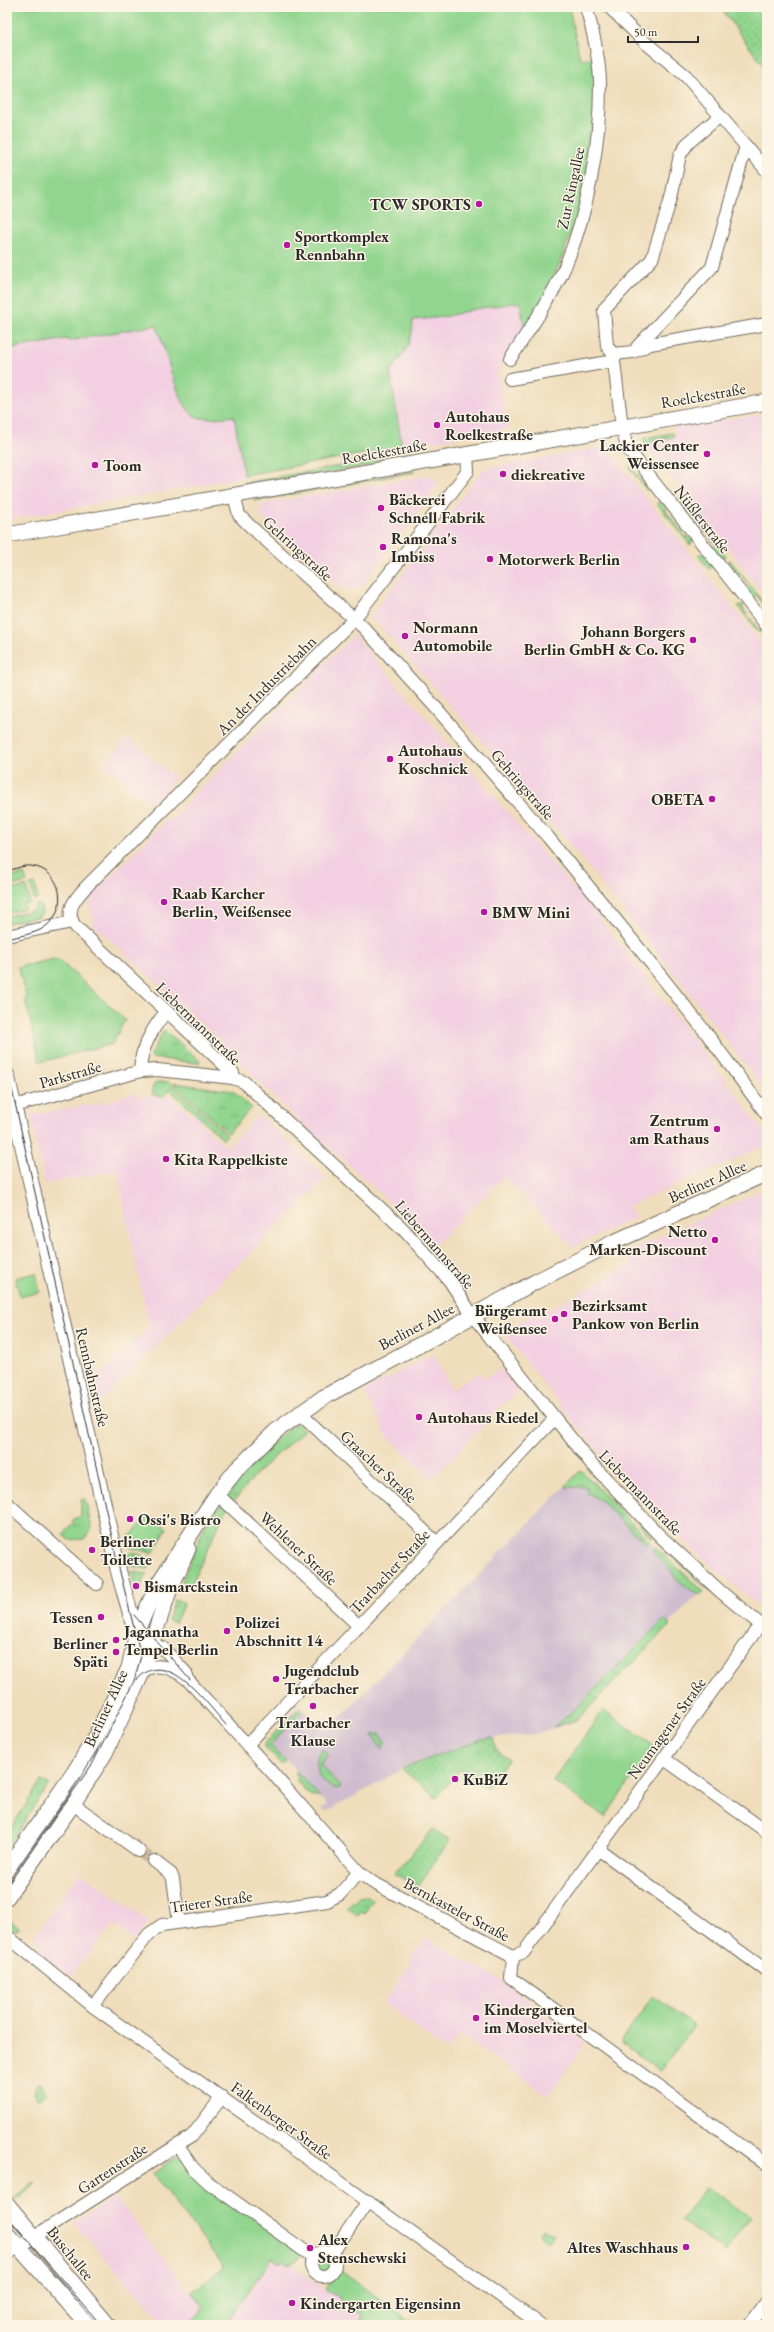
<svg xmlns="http://www.w3.org/2000/svg" width="774" height="2332" font-family="'EB Garamond',serif">
<style>
.built{fill:#f2cfe1}
.industrial{fill:#cfbdcf}
.grass{fill:url(#grass-tufts);stroke:#5e805c}
.park{fill:#91d58e;stroke:#5e805c}
.garden{fill:url(#garden-dots);stroke:#5e805c}
.lines{fill:none;stroke-linecap:round;stroke-linejoin:round}
.minor-tunnel{stroke:#c8b99e;stroke-width:12;stroke-dasharray:12 6;stroke-linecap:butt}
.minor-casing{stroke:#70695d;stroke-width:14}
.major-casing{stroke:#70695d;stroke-width:17}
.minor{stroke:#fff;stroke-width:12}
.major{stroke:#fff;stroke-width:15}
.tram{stroke:#2b2b2b;stroke-width:1}
.poi-dot{fill:#b5179e;stroke:#fcf5e5;stroke-width:1.5}
.labels{text-anchor:middle;stroke-width:3;stroke-linejoin:round;paint-order:stroke}
.street-label{font-size:16px;fill:#2b2b2b;stroke:#fcf5e5}
.poi-label{font-size:16px;font-weight:bold;fill:#2b2b2b;stroke:#fcf5e5;text-anchor:start}
</style>
<defs>
<pattern id="grass-tufts" width="24" height="20" patternUnits="userSpaceOnUse"><rect width="24" height="20" fill="#91d58e"/><path d="M3 7l-1-3M5 7V3M7 7l1-3M15 17l-1-3M17 17v-4M19 17l1-3" fill="none" stroke="#7db77b"/></pattern>
<pattern id="garden-dots" width="8" height="8" patternUnits="userSpaceOnUse"><rect width="8" height="8" fill="#91d58e"/><path d="M2 2h.1M6 6h.1" fill="none" stroke="#7db77b" stroke-width="1.8" stroke-linecap="round"/></pattern>
</defs>
<rect width="100%" height="100%" fill="#fcf5e5"/>
<filter id="ink" filterUnits="userSpaceOnUse"><feTurbulence type="fractalNoise" baseFrequency=".025" numOctaves="2"/><feDisplacementMap in="SourceGraphic" scale="8" xChannelSelector="R" yChannelSelector="G"/><feConvolveMatrix kernelMatrix="1 2 1 2 8 2 1 2 1" color-interpolation-filters="sRGB"/></filter>
<filter id="wash" filterUnits="userSpaceOnUse"><feTurbulence type="fractalNoise" baseFrequency=".012" numOctaves="4" result="noise"/><feDisplacementMap in="SourceGraphic" scale="16" xChannelSelector="R" yChannelSelector="G"/><feGaussianBlur stdDeviation="0.9" result="paint"/><feColorMatrix in="noise" values="0 0 0 0 0 0 0 0 0 0 0 0 0 0 0 0 0 1.4 0 .05"/><feComposite in="paint" operator="in"/></filter>
<g filter="url(#wash)">
<rect width="100%" height="100%" fill="#efddbb"/>
<g class="built">
<polygon points="520,302 525,331 497,372 508,429 402,447 390,371 399,362 413,329 413,320 444,317 475,309"/>
<polygon points="156,325 161,335 171,373 185,404 199,417 234,416 245,477 7,520 7,349 67,338 68,341"/>
<polygon points="767,414 767,598 649,448 652,441 675,436 674,426"/>
<polygon points="606,447 767,651 767,1093 701,1007 591,870 511,774 371,616 483,469"/>
<polygon points="432,475 439,484 361,587 342,589 259,515 262,504"/>
<polygon points="354,635 595,913 722,1076 767,1136 767,1145 627,1207 636,1217 573,1247 503,1175 501,1176 503,1178 433,1247 403,1214 276,1099 218,1038 94,925 88,899 168,819 171,821 194,795"/>
<polygon points="128,738 176,779 150,803 104,764"/>
<polygon points="137,1092 139,1098 153,1096 164,1099 169,1094 192,1116 195,1113 201,1119 198,1122 227,1147 259,1115 326,1178 94,1408 89,1386 149,1327 117,1170 45,1184 30,1115 102,1103"/>
<polygon points="767,1188 767,1613 699,1555 626,1482 576,1425 503,1332 537,1313 539,1315 632,1264 623,1254"/>
<polygon points="433,1354 451,1389 480,1373 483,1379 501,1369 518,1392 502,1405 432,1479 387,1436 364,1391"/>
<polygon points="80,1872 149,1922 134,1941 113,1924 70,1977 36,1948 40,1943 33,1938"/>
<polygon points="426,1939 429,1939 443,1949 501,1980 545,2013 545,2016 552,2021 555,2021 586,2042 548,2096 460,2034 447,2051 383,2003 413,1962 411,1960"/>
<polygon points="115,2197 204,2310 186,2325 165,2325 74,2223"/>
<polygon points="272,2258 283,2259 325,2289 364,2317 361,2321 366,2325 225,2325"/>
</g>
<g class="industrial">
<polygon points="581,1470 650,1542 704,1592 695,1597 574,1722 531,1735 482,1739 410,1765 326,1812 321,1808 328,1806 321,1798 310,1795 296,1780 299,1777 292,1766 287,1761 281,1764 263,1745 299,1706 327,1731"/>
<polygon points="125,1695 101,1743 99,1753 7,1890 7,1877 67,1791"/>
<polygon points="7,2213 25,2235 19,2239 7,2225"/>
</g>
<g class="grass">
<polygon points="673,433 673,437 652,441 649,448 643,441 645,438"/>
<polygon points="473,443 473,449 443,454 442,448"/>
<polygon points="413,453 412,459 244,486 243,483"/>
<polygon points="630,466 644,484 648,484 651,488 647,491 629,467"/>
<polygon points="415,471 415,472 254,501 254,499"/>
<polygon points="680,497 726,556 720,560 711,549 716,545 687,508 682,511 676,504"/>
<polygon points="661,501 667,507 666,511 686,537 690,537 693,540 690,545 657,503"/>
<polygon points="703,553 713,566 709,569 698,555"/>
<polygon points="730,560 767,607 767,608 756,595 751,599 744,591 750,586 740,574 734,578 724,565"/>
<polygon points="743,604 743,609 758,629 763,630 759,633 738,606"/>
<polygon points="24,874 27,882 7,887 7,878"/>
<polygon points="35,884 38,899 34,900 30,885"/>
<polygon points="40,904 42,913 39,917 7,923 7,916 35,910 35,905"/>
<polygon points="164,1030 200,1061 199,1063 152,1058 151,1054"/>
<polygon points="156,1082 169,1082 227,1135 223,1139 170,1090 162,1097 153,1095 152,1088"/>
<polygon points="173,1083 233,1091 252,1108 228,1133"/>
<polygon points="296,1422 304,1430 258,1472 225,1512 191,1585 182,1581 206,1523 264,1450"/>
<polygon points="587,1467 653,1536 652,1538 586,1468"/>
<polygon points="581,1470 650,1542 647,1545 600,1500 587,1493 587,1487 565,1487"/>
<polygon points="85,1499 92,1529 84,1539 69,1540 63,1535 66,1531 65,1530 74,1523 72,1521 77,1517 78,1518 81,1515 81,1500"/>
<polygon points="136,1534 163,1534 151,1553 130,1547 129,1541"/>
<polygon points="661,1544 712,1591 712,1593 660,1545"/>
<polygon points="655,1547 704,1592 698,1595 676,1579 670,1569 652,1551"/>
<polygon points="132,1552 153,1559 147,1569 130,1566 128,1556"/>
<polygon points="131,1571 147,1574 140,1587 134,1584"/>
<polygon points="175,1599 184,1603 175,1623 168,1620"/>
<polygon points="664,1620 670,1625 578,1719 553,1727 574,1710"/>
<polygon points="299,1709 302,1712 270,1745 286,1761 281,1764 263,1745"/>
<polygon points="380,1734 385,1742 382,1749 372,1735"/>
<path d="M322,1749L328,1754L320,1764L341,1787L337,1789C318,1784 310,1764 322,1749Z"/>
<polygon points="297,1772 320,1797 310,1795 296,1780 299,1778 295,1773"/>
<polygon points="41,1781 49,1784 7,1848 7,1834"/>
<polygon points="366,1896 373,1901 364,1913 361,1911 358,1916 347,1907 358,1897"/>
<polygon points="7,1919 20,1928 15,1931 7,1924"/>
<polygon points="34,2182 36,2184 17,2200 15,2198"/>
<circle cx="323" cy="2264" r="8"/>
</g>
<g class="park">
<path d="M10,7H569L580,59L593,58C594,71 597,86 597,100C591,183 568,260 525,331L520,302L475,309L444,317L413,320C413,341 404,356 390,371L402,447L244,475L234,416C223,417 207,420 197,417C177,410 165,344 156,325L68,341L67,339L7,349V13L11,12Z"/>
<polygon points="26,886 30,903 24,904 25,909 7,913 7,891"/>
<polygon points="54,959 59,960 125,1020 112,1044 40,1062 25,999 27,999 18,967"/>
<polygon points="36,1273 40,1292 20,1297 15,1278"/>
<polygon points="149,1516 167,1528 153,1553 128,1538"/>
<polygon points="603,1710 654,1746 605,1817 553,1781"/>
<polygon points="653,1996 694,2025 660,2071 620,2042"/>
<polygon points="37,2083 41,2083 46,2093 40,2099 37,2099 34,2093"/>
<polygon points="180,2155 303,2253 300,2258 289,2264 283,2259 280,2263 272,2258 225,2325 186,2325 202,2311 201,2309 203,2307 191,2292 224,2267 152,2173"/>
<polygon points="706,2187 751,2217 726,2252 681,2221"/>
<polygon points="544,2228 553,2234 548,2242 539,2235"/>
<polygon points="339,2270 349,2277 416,2325 366,2325 360,2321 363,2316 325,2289"/>
</g>
<g class="garden">
<polygon points="720,7 767,7 767,71"/>
<polygon points="493,1738 495,1748 509,1759 486,1789 461,1769 436,1798 402,1769 482,1739"/>
<polygon points="433,1829 450,1840 418,1886 394,1874"/>
</g>
</g>
<g filter="url(#ink)">
<g class="lines">
<polyline class="minor-tunnel" points="139,1851 154,1861"/>
<g class="minor-casing">
<g id="minor">
<polyline points="609,7 646,43 686,76 767,171"/>
<polyline points="767,324 650,344 633,352 613,354 622,427 627,448 767,626"/>
<polyline points="637,347 712,267 746,146"/>
<polyline points="613,354 607,346 604,310 652,259 671,198 680,155 688,143 720,116"/>
<path d="M510,359C529,330 549,302 563,271C588,214 600,147 600,85C600,60 593,31 586,7"/>
<polyline points="510,379 614,361"/>
<polyline points="234,495 239,515 250,526 364,628 437,709 548,837 638,947 707,1034 767,1115"/>
<polyline points="7,936 72,922"/>
<path d="M141,1071C138,1052 154,1026 166,1012"/>
<path d="M233,1078V1073L76,927C64,912 74,900 85,888L354,619L468,471L467,455"/>
<polyline points="7,1108 141,1071 158,1070 233,1078 244,1082 403,1229 449,1280 473,1316 590,1462 660,1536 721,1592 767,1630"/>
<polyline points="299,1412 437,1543"/>
<polyline points="217,1494 359,1626"/>
<polyline points="7,1503 97,1584"/>
<polyline points="143,1640 163,1648 186,1673"/>
<path d="M141,1673C156,1660 174,1669 187,1679L269,1769L359,1872L372,1882L513,1956"/>
<polyline points="247,1745 554,1419"/>
<polyline points="663,1758 767,1832"/>
<polyline points="73,1804 139,1851"/>
<polyline points="598,1849 767,1971"/>
<polyline points="154,1861 171,1874 173,1879 179,1922"/>
<polyline points="7,1936 94,2007 541,2325"/>
<polyline points="513,1956 524,1952 760,1625"/>
<polyline points="513,1956 511,1978 767,2165"/>
<polyline points="93,2006 149,1934 162,1925 327,1901 340,1894 359,1872"/>
<polyline points="177,2145 193,2168 209,2183 313,2257"/>
<circle cx="323" cy="2264" r="12"/>
<polyline points="7,2254 192,2136 222,2097"/>
<polyline points="331,2255 368,2201"/>
<polyline points="750,2325 767,2301"/>
</g>
</g>
<g class="major-casing">
<g id="major">
<polyline points="7,535 767,402"/>
<path d="M7,1076L118,1569C126,1603 148,1654 135,1687"/>
<polyline points="7,1869 75,1771 96,1736 129,1668 138,1628 158,1584 217,1494 237,1469 277,1430 324,1397 535,1282 612,1243 767,1173"/>
<polyline points="7,1897 73,1804 105,1753 140,1677 168,1594 188,1549"/>
<polyline points="7,2204 108,2325"/>
<polyline points="7,2234 88,2325"/>
</g>
</g>
<use href="#minor" class="minor"/>
<use href="#major" class="major"/>
<g class="tram">
<path d="M7,871C15,869 23,865 31,866C63,870 69,909 45,927C36,934 18,936 7,939"/>
<polyline points="7,1067 117,1560 141,1656 134,1681 93,1763 7,1886"/>
<polyline points="134,1615 190,1680"/>
<path d="M136,1681C166,1644 206,1703 226,1725"/>
<polyline points="7,2216 101,2325"/>
</g>
</g>
</g>
<g class="poi-dot">
<circle cx="479" cy="204" r="4"/>
<circle cx="287" cy="245" r="4"/>
<circle cx="437" cy="425" r="4"/>
<circle cx="707" cy="454" r="4"/>
<circle cx="95" cy="465" r="4"/>
<circle cx="503" cy="474" r="4"/>
<circle cx="381" cy="508" r="4"/>
<circle cx="383" cy="547" r="4"/>
<circle cx="490" cy="559" r="4"/>
<circle cx="405" cy="636" r="4"/>
<circle cx="693" cy="640" r="4"/>
<circle cx="390" cy="759" r="4"/>
<circle cx="712" cy="799" r="4"/>
<circle cx="164" cy="902" r="4"/>
<circle cx="484" cy="912" r="4"/>
<circle cx="717" cy="1129" r="4"/>
<circle cx="166" cy="1159" r="4"/>
<circle cx="715" cy="1240" r="4"/>
<circle cx="564" cy="1314" r="4"/>
<circle cx="555" cy="1319" r="4"/>
<circle cx="419" cy="1417" r="4"/>
<circle cx="130" cy="1519" r="4"/>
<circle cx="92" cy="1550" r="4"/>
<circle cx="136" cy="1586" r="4"/>
<circle cx="101" cy="1617" r="4"/>
<circle cx="227" cy="1631" r="4"/>
<circle cx="116" cy="1640" r="4"/>
<circle cx="116" cy="1652" r="4"/>
<circle cx="276" cy="1679" r="4"/>
<circle cx="313" cy="1706" r="4"/>
<circle cx="455" cy="1779" r="4"/>
<circle cx="476" cy="2018" r="4"/>
<circle cx="686" cy="2247" r="4"/>
<circle cx="310" cy="2248" r="4"/>
<circle cx="292" cy="2303" r="4"/>
</g>
<g class="labels">
<g class="street-label">
<text transform="translate(570 188) rotate(-78)" y="6">Zur Ringallee</text>
<text transform="translate(703 395) rotate(-10)" y="6">Roelckestraße</text>
<text transform="translate(384 451) rotate(-10)" y="6">Roelckestraße</text>
<text transform="translate(703 519) rotate(52)" y="6">Nüßlerstraße</text>
<text transform="translate(298 548) rotate(42)" y="6">Gehringstraße</text>
<text transform="translate(266 685) rotate(-45)" y="6">An der Industriebahn</text>
<text transform="translate(523 784) rotate(49)" y="6">Gehringstraße</text>
<text transform="translate(199 1023) rotate(44)" y="6">Liebermannstraße</text>
<text transform="translate(70 1074) rotate(-16)" y="6">Parkstraße</text>
<text transform="translate(707 1181) rotate(-24)" y="6">Berliner Allee</text>
<text transform="translate(435 1244) rotate(49)" y="6">Liebermannstraße</text>
<text transform="translate(416 1326) rotate(-28)" y="6">Berliner Allee</text>
<text transform="translate(93 1377) rotate(77)" y="6">Rennbahnstraße</text>
<text transform="translate(379 1466) rotate(43)" y="6">Graacher Straße</text>
<text transform="translate(641 1492) rotate(46)" y="6">Liebermannstraße</text>
<text transform="translate(299 1548) rotate(43)" y="6">Wehlener Straße</text>
<text transform="translate(389 1571) rotate(-47)" y="6">Trarbacher Straße</text>
<text transform="translate(105 1708) rotate(-65)" y="6">Berliner Allee</text>
<text transform="translate(666 1728) rotate(-54)" y="6">Neumagener Straße</text>
<text transform="translate(211 1901) rotate(-8)" y="6">Trierer Straße</text>
<text transform="translate(457 1909) rotate(28)" y="6">Bernkasteler Straße</text>
<text transform="translate(282 2120) rotate(36)" y="6">Falkenberger Straße</text>
<text transform="translate(112 2168) rotate(-33)" y="6">Gartenstraße</text>
<text transform="translate(71 2253) rotate(51)" y="6">Buschallee</text>
</g>
<g class="poi-label">
<text x="471" y="210" text-anchor="end">TCW SPORTS</text>
<text x="295" y="242">Sportkomplex<tspan x="295" dy="18">Rennbahn</tspan></text>
<text x="445" y="422">Autohaus<tspan x="445" dy="18">Roelkestraße</tspan></text>
<text x="699" y="451" text-anchor="end">Lackier Center<tspan x="699" dy="18">Weissensee</tspan></text>
<text x="103" y="471">Toom</text>
<text x="511" y="480">diekreative</text>
<text x="389" y="505">Bäckerei<tspan x="389" dy="18">Schnell Fabrik</tspan></text>
<text x="391" y="544">Ramona's<tspan x="391" dy="18">Imbiss</tspan></text>
<text x="498" y="565">Motorwerk Berlin</text>
<text x="413" y="633">Normann<tspan x="413" dy="18">Automobile</tspan></text>
<text x="685" y="637" text-anchor="end">Johann Borgers<tspan x="685" dy="18">Berlin GmbH &amp; Co. KG</tspan></text>
<text x="398" y="756">Autohaus<tspan x="398" dy="18">Koschnick</tspan></text>
<text x="704" y="805" text-anchor="end">OBETA</text>
<text x="172" y="899">Raab Karcher<tspan x="172" dy="18">Berlin, Weißensee</tspan></text>
<text x="492" y="918">BMW Mini</text>
<text x="709" y="1126" text-anchor="end">Zentrum<tspan x="709" dy="18">am Rathaus</tspan></text>
<text x="174" y="1165">Kita Rappelkiste</text>
<text x="707" y="1237" text-anchor="end">Netto<tspan x="707" dy="18">Marken-Discount</tspan></text>
<text x="572" y="1311">Bezirksamt<tspan x="572" dy="18">Pankow von Berlin</tspan></text>
<text x="547" y="1316" text-anchor="end">Bürgeramt<tspan x="547" dy="18">Weißensee</tspan></text>
<text x="427" y="1423">Autohaus Riedel</text>
<text x="138" y="1525">Ossi's Bistro</text>
<text x="100" y="1547">Berliner<tspan x="100" dy="18">Toilette</tspan></text>
<text x="144" y="1592">Bismarckstein</text>
<text x="93" y="1623" text-anchor="end">Tessen</text>
<text x="235" y="1628">Polizei<tspan x="235" dy="18">Abschnitt 14</tspan></text>
<text x="124" y="1637">Jagannatha<tspan x="124" dy="18">Tempel Berlin</tspan></text>
<text x="108" y="1649" text-anchor="end">Berliner<tspan x="108" dy="18">Späti</tspan></text>
<text x="284" y="1676">Jugendclub<tspan x="284" dy="18">Trarbacher</tspan></text>
<text x="313" y="1728" text-anchor="middle">Trarbacher<tspan x="313" dy="18">Klause</tspan></text>
<text x="463" y="1785">KuBiZ</text>
<text x="484" y="2015">Kindergarten<tspan x="484" dy="18">im Moselviertel</tspan></text>
<text x="318" y="2245">Alex<tspan x="318" dy="18">Stenschewski</tspan></text>
<text x="678" y="2253" text-anchor="end">Altes Waschhaus</text>
<text x="300" y="2309">Kindergarten Eigensinn</text>
</g>
</g>
<rect width="774" height="2332" fill="none" stroke="#fcf5e5" stroke-width="24"/>
<path d="M628 36v6h70v-6" fill="none" stroke="#2b2b2b" stroke-width="2"/>
<text x="634" y="36" font-size="12" fill="#2b2b2b" stroke="#fcf5e5" stroke-width="3" paint-order="stroke">50 m</text>
</svg>
